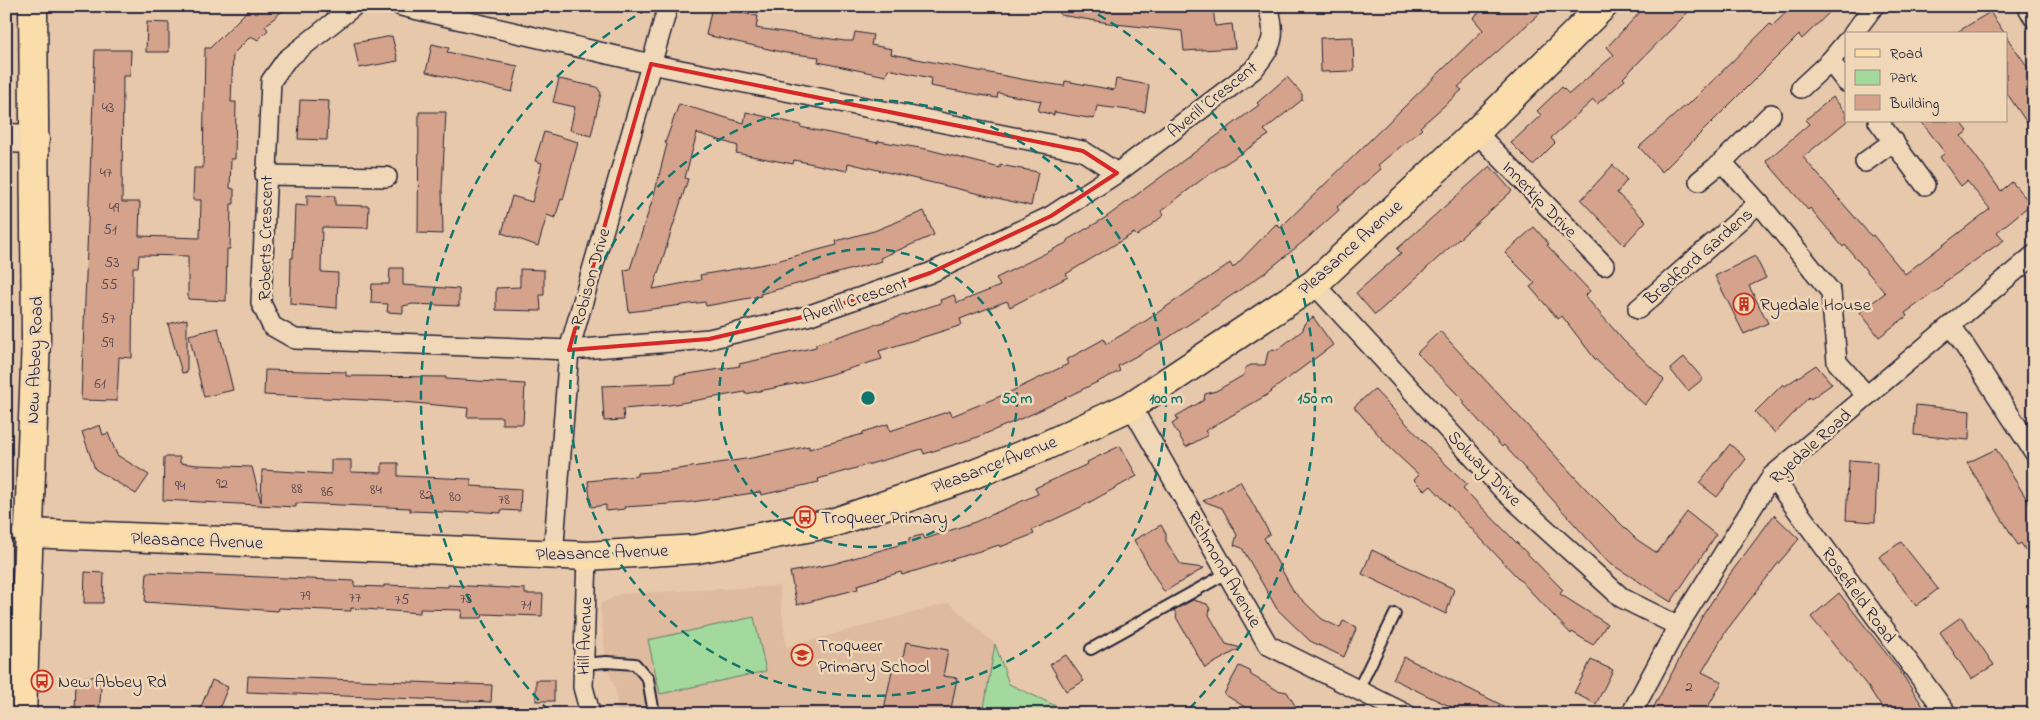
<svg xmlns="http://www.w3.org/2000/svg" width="2040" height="720" font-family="'Indie Flower',sans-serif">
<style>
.built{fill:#deba9f}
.green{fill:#a3d99c;stroke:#627e6c}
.building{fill:#d5a38b;stroke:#22223b}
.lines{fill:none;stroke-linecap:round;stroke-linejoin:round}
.lane-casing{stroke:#22223b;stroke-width:14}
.street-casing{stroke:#22223b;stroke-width:22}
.secondary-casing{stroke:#22223b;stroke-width:31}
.primary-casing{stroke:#22223b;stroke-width:31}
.lane{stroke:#efd7b7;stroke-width:10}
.street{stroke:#efd7b7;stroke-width:19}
.secondary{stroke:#efd7b7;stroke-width:28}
.primary{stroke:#fbddab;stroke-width:28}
.marked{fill:none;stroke:#d62828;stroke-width:4;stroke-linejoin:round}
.ring{fill:none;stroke:#0f766e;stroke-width:2.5;stroke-dasharray:9 6}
.labels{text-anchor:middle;stroke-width:5;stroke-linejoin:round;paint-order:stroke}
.number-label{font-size:15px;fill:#4f424f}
.street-label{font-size:18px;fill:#22223b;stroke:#efd7b7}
.poi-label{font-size:18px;fill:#22223b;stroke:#efd7b7;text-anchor:start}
.centre{fill:#0f766e;stroke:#efd7b7;stroke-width:2.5}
.ring-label{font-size:15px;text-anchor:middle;font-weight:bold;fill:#0f766e;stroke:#efd7b7;stroke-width:5;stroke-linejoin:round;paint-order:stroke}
</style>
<rect width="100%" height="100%" fill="#e8c8aa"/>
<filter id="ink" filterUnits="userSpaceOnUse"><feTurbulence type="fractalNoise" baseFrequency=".02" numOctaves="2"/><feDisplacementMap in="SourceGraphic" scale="10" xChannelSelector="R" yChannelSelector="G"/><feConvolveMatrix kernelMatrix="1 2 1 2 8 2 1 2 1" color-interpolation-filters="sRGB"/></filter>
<g filter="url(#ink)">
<polygon class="built" points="779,586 786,647 949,603 995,644 1009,684 1073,714 618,714 616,691 606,662 600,604 620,594"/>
<g class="green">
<polygon points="754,617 766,671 660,694 648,640"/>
<polygon points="995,644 1009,684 1073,714 983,714"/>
</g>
<g class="building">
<polygon points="252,6 288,6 265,26 268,30 258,40 251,36 233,54 231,102 236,102 235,159 231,159 230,188 234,189 234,204 231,204 230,249 227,249 226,301 188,299 188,256 139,255 138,267 133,267 132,358 119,357 117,401 81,400 95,50 131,50 130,76 123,76 122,202 140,202 139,236 200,238 201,200 193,200 194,168 203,168 205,48 210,48"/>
<polygon points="712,6 743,6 741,13 758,16 756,28 845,41 853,41 855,32 873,35 871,45 892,49 891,54 1026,80 1064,86 1065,81 1114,90 1116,79 1149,85 1145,112 1097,106 1094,119 1054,112 1054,115 1038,111 1041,101 998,93 997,98 930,86 931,78 888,69 886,76 818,62 819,57 786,53 706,35"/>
<polygon points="1060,6 1213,6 1215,26 1232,24 1235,48 1184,51 1182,31 1115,24 1060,15"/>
<polygon points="1486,6 1548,6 1458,87 1462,90 1420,127 1422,129 1378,165 1381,169 1337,207 1339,210 1310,236 1266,272 1200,317 1160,343 1118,366 1120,371 1032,414 978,437 924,454 922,449 818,479 819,482 761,495 760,492 685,503 624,507 625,509 606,511 606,505 591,507 588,481 637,476 637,473 665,471 752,458 809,446 809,449 863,434 863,432 888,424 890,431 950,411 952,416 1008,393 1068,364 1066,360 1104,339 1106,344 1147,320 1230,263 1233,268 1276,224 1280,228 1483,30 1473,18"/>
<polygon points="1646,6 1694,6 1623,78 1625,80 1597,104 1593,100 1551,138 1555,143 1533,165 1511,143 1541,115 1537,111 1562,87 1569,94 1614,55 1607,47"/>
<polygon points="1793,6 1836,6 1802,39 1799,35 1662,172 1639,147 1686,105 1687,106 1770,24 1772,26"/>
<polygon points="1990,12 2005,34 1954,34"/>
<polygon points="147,22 169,23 169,52 146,52"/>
<polygon points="392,36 398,61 359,68 354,43"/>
<polygon points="2006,36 2034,76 2034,133 2006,92"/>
<polygon points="1353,37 1354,71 1321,72 1320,38"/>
<polygon points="432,44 449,48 447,52 518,66 512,92 426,72"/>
<polygon points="1287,77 1302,94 1302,100 1264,130 1269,135 1205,177 1161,211 1164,215 1137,236 1134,233 1066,274 1068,277 1010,307 1007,301 960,319 962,325 879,351 882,359 808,381 745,394 745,392 669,405 623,409 624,420 604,421 602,386 676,383 675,376 740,366 739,364 816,347 816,344 941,303 940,300 954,295 957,303 1000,286 996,278 1068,242 1067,240 1105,218 1259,105 1257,103"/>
<polygon points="559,79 597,87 601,93 591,136 570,130 575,107 553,102"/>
<polygon points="1833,97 1846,113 1847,121 1803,157 1871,236 1873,235 1905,274 1990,209 1967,181 1961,186 1940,157 1945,153 1921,121 1960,121 1968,131 1961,136 2001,191 2012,182 2031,204 1997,232 2004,240 1943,283 1945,285 1905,313 1907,316 1879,337 1860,312 1885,293 1845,245 1843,247 1810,208 1808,210 1766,161 1809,124 1805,120"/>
<polygon points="300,100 329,101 327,140 298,139"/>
<polygon points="679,104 744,123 746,112 801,125 800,127 878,143 878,141 926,149 1000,168 1000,165 1038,172 1031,206 848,163 847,171 794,160 793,164 736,153 738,146 697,133 685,178 688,179 653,289 701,280 700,275 765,264 837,245 836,241 874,231 924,211 934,235 880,258 882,261 760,294 761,296 706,306 705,302 629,312 624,270 630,269 654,195 667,144 665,143"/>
<polygon points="419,112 446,112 442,189 443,234 418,233"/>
<polygon points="544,132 578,142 563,200 561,199 555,218 547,215 538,246 502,233 512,196 532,202 542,163 535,161"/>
<polygon points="1613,165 1627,180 1617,193 1646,221 1624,245 1581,200"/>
<polygon points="1490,166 1512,191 1375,315 1356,293 1401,253 1397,249"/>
<polygon points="307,195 335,196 335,205 369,206 368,228 322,227 321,272 338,273 337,308 290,304 291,258 293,258 295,205 307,206"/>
<polygon points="1534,227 1549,244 1547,245 1590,291 1585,296 1623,340 1664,380 1645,405 1595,359 1562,316 1558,319 1530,287 1535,283 1505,253"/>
<polygon points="1755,256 1766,278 1749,286 1768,323 1744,334 1715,276"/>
<polygon points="390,268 403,268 403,285 459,289 459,306 413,304 403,306 403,313 387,312 388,304 371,303 372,284 389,284"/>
<polygon points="520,269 544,270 544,295 540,295 541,311 496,310 496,288 520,287"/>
<polygon points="1313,317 1333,345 1271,391 1272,392 1205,431 1208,435 1186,447 1172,424 1178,420 1176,416 1204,400 1205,394 1216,391 1244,375 1245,368 1251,365 1265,365 1268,352 1273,349 1277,350 1303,330 1304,324"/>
<polygon points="187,319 187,372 182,373 168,324"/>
<polygon points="218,328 233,390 204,397 189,335"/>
<polygon points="1440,331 1586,489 1636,539 1657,553 1687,512 1716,535 1671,602 1608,562 1504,445 1502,447 1463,403 1465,402 1417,353"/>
<polygon points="1684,357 1703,379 1688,391 1670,369"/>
<polygon points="1816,365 1832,384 1811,399 1809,397 1775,433 1755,412 1783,384 1785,386"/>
<polygon points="265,370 346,372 346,376 446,377 446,379 525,384 523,424 502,424 502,417 467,417 468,408 404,402 264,395"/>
<polygon points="1374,389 1438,457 1467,484 1463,488 1563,590 1560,594 1607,624 1593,645 1572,632 1571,634 1431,486 1425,491 1414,480 1419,475 1391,449 1354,407"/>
<polygon points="1916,405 1970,411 1969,440 1914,435"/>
<polygon points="100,425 103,435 108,433 117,455 149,475 136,494 95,469 82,432"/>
<polygon points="1730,444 1746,459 1717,497 1699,483"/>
<polygon points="1120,446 1137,476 1081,507 1032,530 1034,534 1000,547 999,545 902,575 901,572 857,585 858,589 797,605 790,572 833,564 909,542 909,538 923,535 925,539 975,522 1038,494 1035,488 1088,464 1087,462"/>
<polygon points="1996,449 2034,511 2034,564 2021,543 2018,545 1967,463"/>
<polygon points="164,457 180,457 180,463 197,465 252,467 261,502 262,470 331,474 331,460 351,460 351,472 382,473 382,463 398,463 398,476 471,479 471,486 521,489 520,511 501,510 501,513 470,511 469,513 410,511 410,508 296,503 296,507 163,500"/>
<polygon points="1849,460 1877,462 1875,522 1846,520"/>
<polygon points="1240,481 1270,534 1264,538 1294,592 1322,619 1340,628 1343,621 1357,627 1344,657 1310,641 1277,609 1242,548 1234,545 1237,535 1222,508 1203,501"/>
<polygon points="1774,515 1799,539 1776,566 1726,631 1702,672 1722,682 1704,714 1650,714 1703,615 1727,578"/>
<polygon points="1161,525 1166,534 1166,541 1181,565 1204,568 1164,592 1134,540"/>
<polygon points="1901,542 1938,589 1916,606 1879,557"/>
<polygon points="1372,550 1454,589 1446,614 1362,574"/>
<polygon points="85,572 104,573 103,603 84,603"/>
<polygon points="147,572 354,581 354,586 384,587 384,585 448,587 448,585 525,589 525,594 543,594 542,616 483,614 482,618 461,618 462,610 420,609 420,613 351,608 351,611 279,608 278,611 145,602"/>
<polygon points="1839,593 1900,671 1928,714 1886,714 1869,688 1811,617"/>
<polygon points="1193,600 1207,604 1210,609 1209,615 1226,644 1241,648 1205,668 1176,617 1177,616 1174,610"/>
<polygon points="1961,617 1994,665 1971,679 1940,632"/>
<polygon points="906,642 948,650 943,676 957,678 950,714 883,714 893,666 901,667"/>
<polygon points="1066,655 1084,681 1066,691 1050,664"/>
<polygon points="1404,657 1443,676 1520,714 1467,714 1432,698 1393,679"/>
<polygon points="1591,660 1613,670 1596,704 1574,693"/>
<polygon points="1239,666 1250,671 1251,675 1277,690 1287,692 1300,714 1256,714 1224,694"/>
<polygon points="102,676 99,714 75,714 76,678"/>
<polygon points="248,676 492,685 491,702 247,692"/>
<polygon points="212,680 228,687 217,714 198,714"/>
<rect x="536" y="680" width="18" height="21"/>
</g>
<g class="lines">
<g class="lane-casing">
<g id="lane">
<polyline points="6,534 27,533"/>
<polyline points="1091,649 1227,573"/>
<polyline points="583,664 606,662 635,664 648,679 653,708"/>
<polyline points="1358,690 1395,614"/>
</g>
</g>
<g class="street-casing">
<g id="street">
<path d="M354,6L286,60L271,81L261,303L272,326L295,339L569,350L709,339L807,316L930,273L1051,216L1117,173L1253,70C1273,45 1277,37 1268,6"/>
<polyline points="401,6 651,64 1083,151 1117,173"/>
<polyline points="2027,6 2034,18"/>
<polyline points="1853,34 1874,6"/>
<polyline points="1830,61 1846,82"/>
<polyline points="1801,88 1830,61 1846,42"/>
<polyline points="1771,114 1722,162 1759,203 1831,292 1837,362 1866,395"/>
<polyline points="1878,121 1925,185"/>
<polyline points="1476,132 1604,265"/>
<polyline points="1865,162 1894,141"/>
<polyline points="265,175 387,177"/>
<polyline points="1699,181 1722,162"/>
<polyline points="1314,284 1505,492 1622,598 1678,626"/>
<polyline points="1638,309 1759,203"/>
<polyline points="1951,325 2034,452"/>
<polyline points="1131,406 1268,645 1406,714"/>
<polyline points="1772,476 1947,714"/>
<polyline points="553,556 569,350 668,6"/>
<polyline points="587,556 583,687 589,709 588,714"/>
<polyline points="1631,714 1678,626 1772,476 2034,255"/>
</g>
</g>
<g class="secondary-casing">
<polyline id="secondary" points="6,138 35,139"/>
</g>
<g class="primary-casing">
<g id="primary">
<polyline points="28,533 587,556 697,549 832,523 959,480 1045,446 1131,406 1314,284 1476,132 1603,6"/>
<polyline points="22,714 36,339 33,6"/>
</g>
</g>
<use href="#lane" class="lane"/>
<use href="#street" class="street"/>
<use href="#secondary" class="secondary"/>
<use href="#primary" class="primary"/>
</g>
</g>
<path class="marked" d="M651,64L1083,151L1117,173L1051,216L930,273L807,316L709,339L569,350Z"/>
<g class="ring">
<circle cx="868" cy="398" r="149"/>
<circle cx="868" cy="398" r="298"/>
<path d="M549 711A447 447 0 0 1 651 7M1085 7A447 447 0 0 1 1187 711"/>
</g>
<defs>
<g id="building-ring" transform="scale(1.125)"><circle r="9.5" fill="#efd7b7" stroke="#c8321e" stroke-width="1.5"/><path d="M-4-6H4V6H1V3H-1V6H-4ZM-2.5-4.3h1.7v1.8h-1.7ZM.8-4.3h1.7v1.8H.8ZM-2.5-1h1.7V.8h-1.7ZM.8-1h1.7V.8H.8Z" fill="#c8321e"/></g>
<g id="bus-ring" transform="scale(1.125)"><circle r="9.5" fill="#efd7b7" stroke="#c8321e" stroke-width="1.5"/><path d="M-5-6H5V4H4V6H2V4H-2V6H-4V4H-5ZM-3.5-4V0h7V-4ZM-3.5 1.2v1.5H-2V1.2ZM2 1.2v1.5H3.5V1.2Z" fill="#c8321e"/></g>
<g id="school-ring" transform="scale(1.125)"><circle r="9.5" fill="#efd7b7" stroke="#c8321e" stroke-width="1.5"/><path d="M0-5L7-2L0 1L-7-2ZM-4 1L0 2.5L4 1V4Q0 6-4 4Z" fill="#c8321e"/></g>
</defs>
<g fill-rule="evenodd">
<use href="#building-ring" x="1744" y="304"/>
<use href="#bus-ring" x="805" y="517"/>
<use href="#school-ring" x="802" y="655"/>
<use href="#bus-ring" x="42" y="681"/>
</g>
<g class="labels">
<g class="number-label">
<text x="108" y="112">43</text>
<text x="106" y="177">47</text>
<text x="114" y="212">49</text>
<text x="110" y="234">51</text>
<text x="112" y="267">53</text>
<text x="109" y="289">55</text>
<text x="108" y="323">57</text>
<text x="107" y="347">59</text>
<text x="100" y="388">61</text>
<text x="222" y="488">92</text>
<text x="180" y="490">94</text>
<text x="297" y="493">88</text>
<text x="376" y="494">84</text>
<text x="327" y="496">86</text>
<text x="426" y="499">82</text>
<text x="455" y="501">80</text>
<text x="504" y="504">78</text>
<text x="305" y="600">79</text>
<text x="355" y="602">77</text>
<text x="466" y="603">73</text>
<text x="402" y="604">75</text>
<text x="526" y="609">71</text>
<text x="1689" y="691">2</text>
</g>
<g class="street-label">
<text transform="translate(1212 99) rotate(-39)" y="6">Averill Crescent</text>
<text transform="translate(1540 199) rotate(46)" y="6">Innerkip Drive</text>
<text transform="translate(265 238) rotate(-89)" y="6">Roberts Crescent</text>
<text transform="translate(1350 247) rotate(-42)" y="6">Pleasance Avenue</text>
<text transform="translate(1698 256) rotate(-41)" y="6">Bradford Gardens</text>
<text transform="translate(590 277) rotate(-74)" y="6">Robison Drive</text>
<text transform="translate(855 299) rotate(-19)" y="6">Averill Crescent</text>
<text transform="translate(34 360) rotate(-88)" y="6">New Abbey Road</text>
<text transform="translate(1810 446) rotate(-42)" y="6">Ryedale Road</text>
<text transform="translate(994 464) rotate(-21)" y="6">Pleasance Avenue</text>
<text transform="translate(1485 468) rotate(46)" y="6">Solway Drive</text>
<text transform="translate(197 540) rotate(2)" y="6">Pleasance Avenue</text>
<text transform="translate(602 552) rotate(-2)" y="6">Pleasance Avenue</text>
<text transform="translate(1225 569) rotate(60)" y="6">Richmond Avenue</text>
<text transform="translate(1859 595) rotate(54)" y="6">Rosefield Road</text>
<text transform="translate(584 636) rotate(-88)" y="6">Hill Avenue</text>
</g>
<g class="poi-label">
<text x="1760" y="310">Ryedale House</text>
<text x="821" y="523">Troqueer Primary</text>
<text x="818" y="651">Troqueer<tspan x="818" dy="21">Primary School</tspan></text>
<text x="58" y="687">New Abbey Rd</text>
</g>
</g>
<circle cx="868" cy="398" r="8" class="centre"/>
<g class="ring-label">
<text x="1017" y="403">50 m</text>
<text x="1166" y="403">100 m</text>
<text x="1315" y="403">150 m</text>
</g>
<rect width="2040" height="720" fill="none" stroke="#efd7b7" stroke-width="25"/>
<rect x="12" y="12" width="2015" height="695" fill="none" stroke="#22223b" stroke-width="2" filter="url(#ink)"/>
<rect x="1845" y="32" width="162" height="90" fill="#efd7b7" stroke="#9d8f85"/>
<rect x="1855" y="49" width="25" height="8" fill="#fbddab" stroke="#9d8f85"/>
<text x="1890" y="58" font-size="15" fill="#22223b">Road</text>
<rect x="1855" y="70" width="25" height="15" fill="#a3d99c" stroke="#9d8f85"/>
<text x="1890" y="82" font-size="15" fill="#22223b">Park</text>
<rect x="1855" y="95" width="25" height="15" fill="#d5a38b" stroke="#9d8f85"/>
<text x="1890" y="108" font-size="15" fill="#22223b">Building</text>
</svg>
